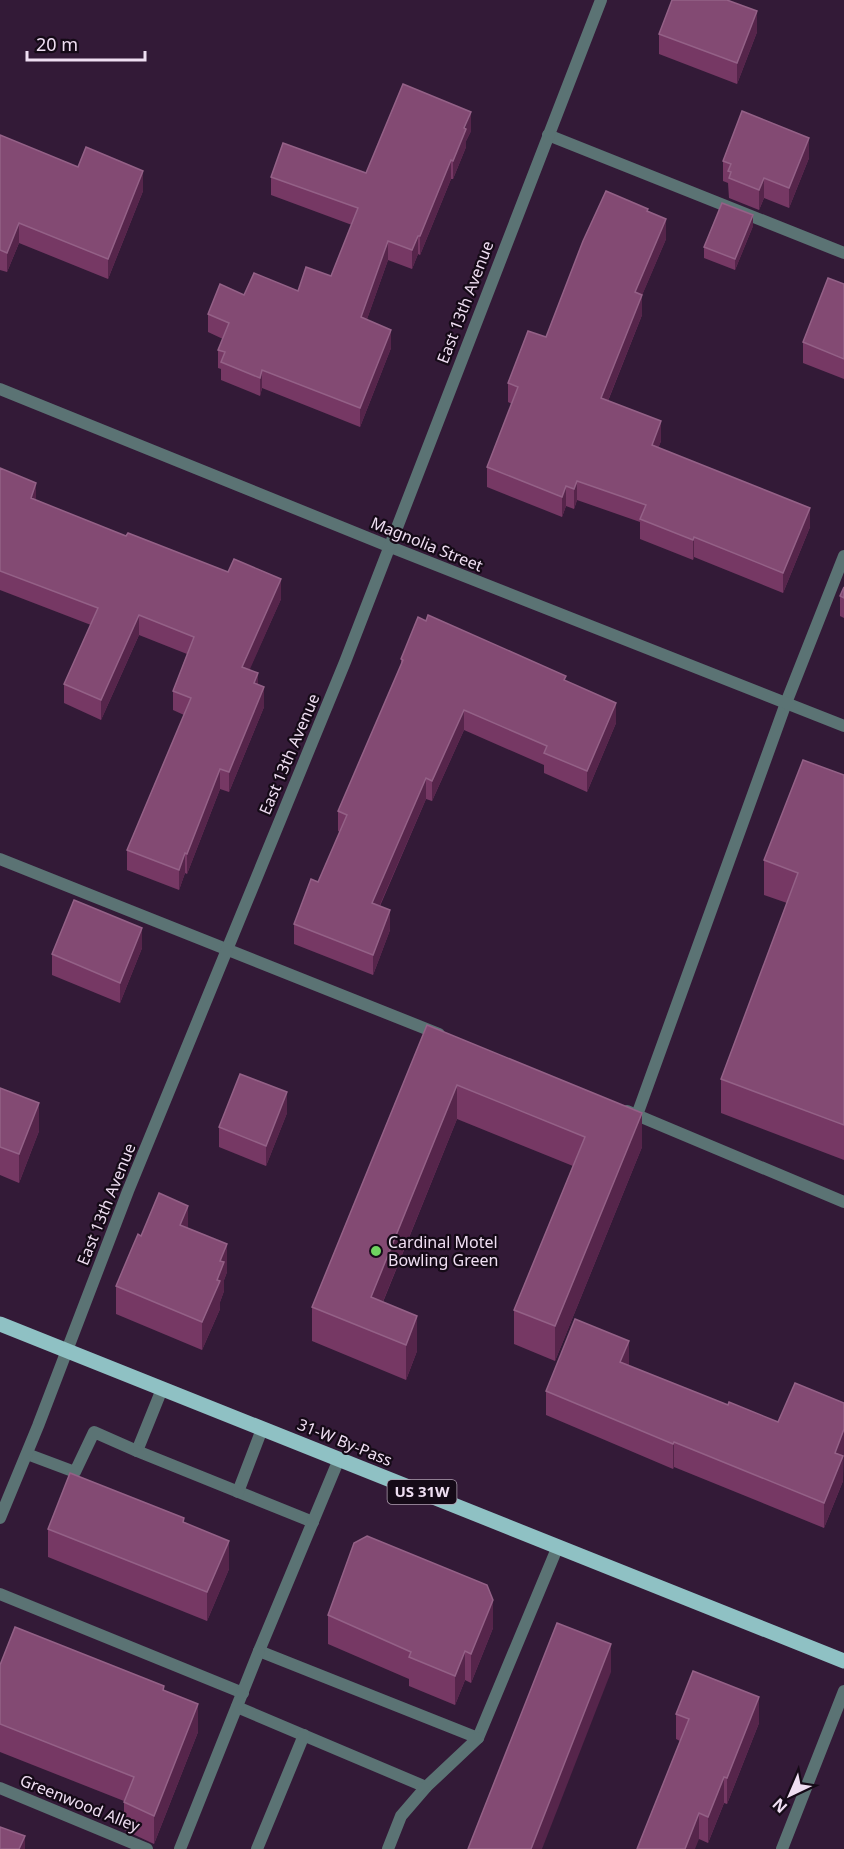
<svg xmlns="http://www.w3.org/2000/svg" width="844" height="1849" font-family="'Noto Sans',sans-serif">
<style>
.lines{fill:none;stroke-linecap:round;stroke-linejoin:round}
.service{stroke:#5b7374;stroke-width:12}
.minor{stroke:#5b7374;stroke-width:12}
.primary{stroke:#8fc1c4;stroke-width:15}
.wall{fill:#763864}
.shaded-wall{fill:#56254b}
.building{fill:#834a73;stroke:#946187;stroke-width:1.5}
.poi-dot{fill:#6fd360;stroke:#150a17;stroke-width:2}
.labels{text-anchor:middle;stroke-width:4.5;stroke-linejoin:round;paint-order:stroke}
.shield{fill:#150a17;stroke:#ae9eb0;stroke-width:1.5}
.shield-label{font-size:15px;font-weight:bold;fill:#efdef2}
.street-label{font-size:16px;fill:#efdef2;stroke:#150a17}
.poi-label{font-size:16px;fill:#efdef2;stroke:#150a17;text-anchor:start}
</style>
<rect width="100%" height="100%" fill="#331a37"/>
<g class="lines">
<g class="service">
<polyline points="548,135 844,253"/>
<polyline points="0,859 439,1034"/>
<polyline points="627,1111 844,1202"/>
<polyline points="637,1115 786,703 844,556"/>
<polyline points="137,1451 162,1389"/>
<polyline points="27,1454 75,1472 94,1432 137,1451 313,1522"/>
<polyline points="339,1459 259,1651 478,1738 558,1546"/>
<polyline points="238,1492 262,1429"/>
<polyline points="0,1594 243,1693"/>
<polyline points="237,1707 426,1787"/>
<polyline points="180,1849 259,1651"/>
<polyline points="257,1849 304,1735"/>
<polyline points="388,1849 401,1816 426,1787 478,1738"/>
</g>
<g class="minor">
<polyline points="0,389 388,546 844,726"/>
<polyline points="0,1518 38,1426 128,1191 345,662 601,0"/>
<polyline points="0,1788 147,1849"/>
<polyline points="782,1849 844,1691"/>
</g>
<polyline class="primary" points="0,1324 844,1661"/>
</g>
<g class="wall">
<polygon points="757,32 737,84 659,54 659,34"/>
<polygon points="471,131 466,141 466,147 453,179 451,179 420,255 418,254 412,269 388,260 367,319 391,348 360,427 262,388 260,396 221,380 221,369 218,368 218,350 223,339 208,332 208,314 244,295 298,291 331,276 352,225 271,195 271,177 366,173"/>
<polygon points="0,135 78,167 143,191 108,279 19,243 7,272 0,270"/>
<polygon points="809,158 789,208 764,198 759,210 729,198 728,183 723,181 723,161"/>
<polygon points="648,211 666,239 642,295 642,315 608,401 661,441 658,448 810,527 783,593 694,557 693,560 640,539 640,522 577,500 574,509 566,506 562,517 487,487 487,467 512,404 508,402 508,383"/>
<polygon points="753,226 735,270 704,258 704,247"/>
<polygon points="844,284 844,379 803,363 803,342"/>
<polygon points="0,468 36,500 281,599 249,670 258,685 264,707 229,792 220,789 187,874 185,873 179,890 127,870 127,850 184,715 173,710 173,691 187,654 139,635 101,720 64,703 64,684 91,625 0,590"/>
<polygon points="844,587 844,618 840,616 840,596"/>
<polygon points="401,659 566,681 616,723 587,792 544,773 544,765 464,730 432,801 426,799 380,906 390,930 373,975 294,944 294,924 318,882 340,832 338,831 338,811 401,667"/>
<polygon points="844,775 844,1160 721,1113 721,1079 787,903 764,895 764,860"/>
<polygon points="142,948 120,1003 52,975 52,954"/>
<polygon points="427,1025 642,1147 555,1361 514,1344 514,1310 573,1166 457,1119 383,1302 417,1351 406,1380 312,1341 312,1307"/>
<polygon points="0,1088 39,1131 19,1183 0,1175"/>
<polygon points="287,1113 266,1166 219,1147 219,1127"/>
<polygon points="188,1229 227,1272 224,1280 224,1291 220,1302 220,1309 202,1350 116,1314 116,1286 141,1236"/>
<polygon points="629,1366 728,1405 778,1422 844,1403 843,1481 824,1528 674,1467 673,1469 546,1415 546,1391"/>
<polygon points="184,1523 229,1569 207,1621 48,1557 48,1529"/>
<polygon points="328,1615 493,1628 471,1683 465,1680 455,1705 409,1686 409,1679 328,1644"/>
<polygon points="0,1665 164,1691 198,1732 154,1844 124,1830 124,1801 0,1752"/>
<polygon points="676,1714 759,1723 727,1804 724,1803 708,1843 699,1839 680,1741 676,1739"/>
</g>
<g class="shaded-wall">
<polygon points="757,11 757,32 737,84 737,63"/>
<polygon points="471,112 471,131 466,141 466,147 453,179 453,161"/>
<polygon points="809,138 809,158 789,208 789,188"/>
<polygon points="451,160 451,179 420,255 420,236"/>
<polygon points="143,171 143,191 108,279 108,259"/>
<polygon points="764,178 764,198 759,210 759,190"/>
<polygon points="753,215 753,226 735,270 735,259"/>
<polygon points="666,219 666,239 635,312 635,292"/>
<polygon points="19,223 19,243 7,272 7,253"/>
<polygon points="418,236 418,254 412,269 412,250"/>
<polygon points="388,241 388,260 361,336 361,317"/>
<polygon points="642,295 642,315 601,418 601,398"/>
<polygon points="391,330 391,348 360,427 360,408"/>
<polygon points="262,370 262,388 260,396 260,378"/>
<polygon points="661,421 661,441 652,465 652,445"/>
<polygon points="577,481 577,500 574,509 574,489"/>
<polygon points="36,483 36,503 31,498"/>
<polygon points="566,486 566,506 562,517 562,497"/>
<polygon points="810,508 810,527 783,593 783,573"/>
<polygon points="694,537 694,557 693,560 693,540"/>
<polygon points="281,579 281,599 242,687 242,667"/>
<polygon points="139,615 139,635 101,720 101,700"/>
<polygon points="258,673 258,693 254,683"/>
<polygon points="264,687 264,707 229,792 229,772"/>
<polygon points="616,703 616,723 587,792 587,771"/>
<polygon points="464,710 464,730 432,801 432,781"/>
<polygon points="220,769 220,789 187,874 187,854"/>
<polygon points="426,778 426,799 372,923 372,903"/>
<polygon points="185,853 185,873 179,890 179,870"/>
<polygon points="390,910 390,930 373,975 373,955"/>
<polygon points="142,928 142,948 120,1003 120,983"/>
<polygon points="457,1085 457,1119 371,1331 371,1297"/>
<polygon points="287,1092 287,1113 266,1166 266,1146"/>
<polygon points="39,1103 39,1131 19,1183 19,1154"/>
<polygon points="642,1113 642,1147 555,1361 555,1326"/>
<polygon points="188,1206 188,1234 180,1225"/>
<polygon points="227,1244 227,1272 224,1280 224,1291 220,1302 220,1309 202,1350 202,1322 220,1261"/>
<polygon points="417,1316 417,1351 406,1380 406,1345"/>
<polygon points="629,1341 629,1366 620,1362"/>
<polygon points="844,1429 843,1481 824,1528 824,1503 835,1453"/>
<polygon points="674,1442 674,1467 673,1469 673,1444"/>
<polygon points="229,1541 229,1569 207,1621 207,1592"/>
<polygon points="493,1600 493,1628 471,1683 471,1654"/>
<polygon points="611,1644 611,1672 542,1849 531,1849"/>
<polygon points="465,1651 465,1680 455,1705 455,1676"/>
<polygon points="759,1697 759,1723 727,1804 727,1778"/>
<polygon points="198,1704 198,1732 154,1844 154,1816"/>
<polygon points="724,1777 724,1803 708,1843 708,1817"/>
<polygon points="699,1813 699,1839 695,1849 685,1849"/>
<polygon points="25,1836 25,1849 19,1849"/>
</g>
<g class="building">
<polygon points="672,0 727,0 757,11 737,63 659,34"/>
<polygon points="403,84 471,112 464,128 466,129 453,161 451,160 420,236 418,236 412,250 388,241 361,317 391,330 360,408 262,370 260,378 221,362 225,352 218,350 229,323 208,314 220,284 244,295 254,273 298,291 306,267 331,276 358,208 271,177 283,143 366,173"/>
<polygon points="742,111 809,138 789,188 764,178 759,190 729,178 731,172 728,171 731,164 723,161"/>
<polygon points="0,135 78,167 86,147 143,171 108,259 19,223 7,253 0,250"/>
<polygon points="606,191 648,209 647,211 666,219 635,292 642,295 601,398 661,421 652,445 810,508 783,573 694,537 693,540 640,519 646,505 577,481 574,489 566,486 562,497 487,467 518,387 508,383 528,331 546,337 583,241"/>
<polygon points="722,203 753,215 735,259 704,247"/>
<polygon points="828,278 844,284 844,359 803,342"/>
<polygon points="0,468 36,483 31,498 126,536 128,533 228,572 234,559 281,579 242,667 258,673 254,683 264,687 229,772 220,769 187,854 185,853 179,870 127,850 191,698 173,691 194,637 139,615 101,700 64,684 98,608 0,571"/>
<polygon points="844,587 844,598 840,596"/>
<polygon points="428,615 566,676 564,680 616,703 587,771 544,753 547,746 464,710 432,781 426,778 372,903 390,910 373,955 294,924 311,879 318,882 347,815 338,811 403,660 401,659 418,617 426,621"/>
<polygon points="803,760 844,775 844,1125 721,1079 798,873 764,860"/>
<polygon points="74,900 142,928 120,983 52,954"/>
<polygon points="427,1025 642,1113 555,1326 514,1310 585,1137 457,1085 371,1297 417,1316 406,1345 312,1307"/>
<polygon points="240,1074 287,1092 266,1146 219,1127"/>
<polygon points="0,1088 39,1103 19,1154 0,1147"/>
<polygon points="159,1193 188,1206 180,1225 227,1244 220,1261 224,1262 217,1280 220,1281 202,1322 116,1286 132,1248 138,1234 141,1236"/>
<polygon points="575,1319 629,1341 620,1362 728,1405 729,1402 778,1422 795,1383 844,1403 844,1429 835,1453 843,1456 824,1503 674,1442 673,1444 546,1391"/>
<polygon points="70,1473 184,1518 183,1522 229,1541 207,1592 48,1529"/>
<polygon points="367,1536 487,1585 493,1600 471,1654 465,1651 455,1676 409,1657 411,1652 328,1615 354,1543"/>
<polygon points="557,1623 611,1644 531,1849 468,1849"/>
<polygon points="15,1627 164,1686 163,1690 198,1704 154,1816 124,1802 134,1777 0,1724 0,1665"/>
<polygon points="693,1671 759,1697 727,1778 724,1777 708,1817 699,1813 685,1849 637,1849 689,1719 676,1714"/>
<polygon points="0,1827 25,1836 19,1849 0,1849"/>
</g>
<circle class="poi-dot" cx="376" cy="1251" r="6"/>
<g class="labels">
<rect class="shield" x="387.5" y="1480" width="69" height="24" rx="4.5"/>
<g class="shield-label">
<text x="422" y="1497">US 31W</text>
</g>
<g class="street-label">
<text transform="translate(465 302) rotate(-69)" y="6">East 13th Avenue</text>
<text transform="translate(427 544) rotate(22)" y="6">Magnolia Street</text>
<text transform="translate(289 754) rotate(-67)" y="6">East 13th Avenue</text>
<text transform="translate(106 1204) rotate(-68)" y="6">East 13th Avenue</text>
<text transform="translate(345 1442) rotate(22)" y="6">31-W By-Pass</text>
<text transform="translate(80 1803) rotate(22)" y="6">Greenwood Alley</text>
</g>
<g class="poi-label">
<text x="388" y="1248">Cardinal Motel<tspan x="388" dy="18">Bowling Green</tspan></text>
</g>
</g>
<g transform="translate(790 1795) rotate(224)" stroke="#150a17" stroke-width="4.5" paint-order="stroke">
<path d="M0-4.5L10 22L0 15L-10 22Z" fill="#efdef2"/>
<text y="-9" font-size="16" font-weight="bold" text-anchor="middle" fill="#efdef2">N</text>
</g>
<path d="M27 51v9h118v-9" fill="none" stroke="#efdef2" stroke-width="3"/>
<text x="36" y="51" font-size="18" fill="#efdef2" stroke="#150a17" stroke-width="4.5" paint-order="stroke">20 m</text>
</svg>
